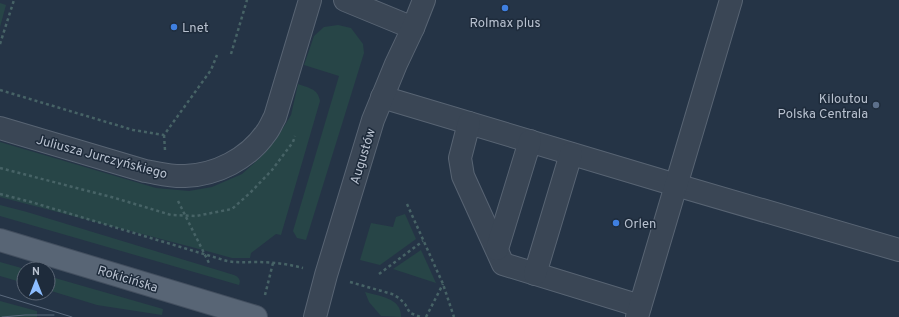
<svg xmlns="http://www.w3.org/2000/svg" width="899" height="317" font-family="Overpass,sans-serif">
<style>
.green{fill:#274547}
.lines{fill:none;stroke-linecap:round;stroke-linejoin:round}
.minor-casing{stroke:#586473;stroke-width:24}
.major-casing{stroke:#434f5f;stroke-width:24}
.path{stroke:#476366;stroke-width:2.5;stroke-dasharray:3 3;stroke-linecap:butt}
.minor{stroke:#3a4655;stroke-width:22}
.major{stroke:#586575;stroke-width:22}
.tram{stroke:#5b6a7d;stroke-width:1}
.shop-dot{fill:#3f7fe0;stroke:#1e2b3b;stroke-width:1.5}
.service-dot{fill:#5c6f8a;stroke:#1e2b3b;stroke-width:1.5}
.labels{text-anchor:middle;stroke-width:3;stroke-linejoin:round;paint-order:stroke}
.poi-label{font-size:13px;fill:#b8c1cf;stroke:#1e2b3b;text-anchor:start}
.street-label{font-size:13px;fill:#b8c1cf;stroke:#1e2b3b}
</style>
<rect width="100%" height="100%" fill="#253446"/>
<g class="green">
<polygon points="0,3 6,5 0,27"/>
<polygon points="338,25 351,28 363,44 364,53 306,240 297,238 293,231 339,76 304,65 314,36 324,27"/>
<path d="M298,84C308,88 318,88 320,101L281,235L276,234L251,253L250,258H232L203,250L0,197V142L156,188L189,191L212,187L242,174L260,158L277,138L291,115Z"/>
<path d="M0,205L27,212L234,275C239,277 241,280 239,285L0,216Z"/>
<polygon points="405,214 416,239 380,265 360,260 371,223 393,227 396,217"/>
<polygon points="421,250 436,283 393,269"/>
<polygon points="0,262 25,269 24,283 0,276"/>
<polygon points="48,276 163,309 162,315 97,305 48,290"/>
<path d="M365,292C379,296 402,298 401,317L381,316L369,302Z"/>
<polygon points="0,301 37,311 37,317 0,317"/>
</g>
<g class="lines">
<g class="minor-casing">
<g id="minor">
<polyline points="345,0 413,28"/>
<polyline points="382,97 676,185 899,250"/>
<polyline points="469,123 460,158 463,176 503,264 640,306"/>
<path d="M0,128L145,171C158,173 172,177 185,176C216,175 248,159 266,133C270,128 272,122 275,117L310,0"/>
<polyline points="497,249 530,141"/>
<polyline points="535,274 571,154"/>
<polyline points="315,317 326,275 373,120 396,64 413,28 424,0"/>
<polyline points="637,317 731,0"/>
</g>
</g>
<g class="major-casing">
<polyline id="major" points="0,240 256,317"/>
</g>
<g class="path">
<polyline points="0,44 14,0"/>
<polyline points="231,54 247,0"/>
<polyline points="0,90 133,130 164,135 211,70 217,55"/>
<polyline points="164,135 165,150"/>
<polyline points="0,168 115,198 171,215 196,216 232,209 250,193 272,170 293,142 295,136"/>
<path d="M0,194L31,202L227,261C237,263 246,262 256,262C272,262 288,264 303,268"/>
<polyline points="178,201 209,263"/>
<polyline points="407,204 443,284 454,317"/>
<polyline points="379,274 423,241"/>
<polyline points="350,282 392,294 399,298 405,304 410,313 421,317"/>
<polyline points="265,295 273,263"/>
<polyline points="426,317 443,284"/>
</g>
<use href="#minor" class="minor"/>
<use href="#major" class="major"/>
<g class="tram">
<polyline points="0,295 72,317"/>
<polyline points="2,317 25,315 54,315"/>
</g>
</g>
<g class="shop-dot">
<circle cx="505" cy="8" r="4"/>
<circle cx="174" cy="27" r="4"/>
<circle cx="616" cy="223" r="4"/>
</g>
<circle class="service-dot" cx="876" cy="105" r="4"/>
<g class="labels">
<g class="poi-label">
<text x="505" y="27" text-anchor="middle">Rolmax plus</text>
<text x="182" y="32">Lnet</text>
<text x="868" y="103" text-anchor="end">Kiloutou<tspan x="868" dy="15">Polska Centrala</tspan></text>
<text x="624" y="228">Orlen</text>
</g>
<g class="street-label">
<text transform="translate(102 156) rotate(15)" y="5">Juliusza Jurczyńskiego</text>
<text transform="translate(362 156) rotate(-73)" y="5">Augustów</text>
<text transform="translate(128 278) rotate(17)" y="5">Rokicińska</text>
</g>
</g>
<g transform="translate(36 281)"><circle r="19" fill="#1e2b3b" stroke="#5c6776"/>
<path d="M0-3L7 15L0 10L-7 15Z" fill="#8cbdff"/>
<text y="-6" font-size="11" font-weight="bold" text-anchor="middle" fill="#b8c1cf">N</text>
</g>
</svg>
